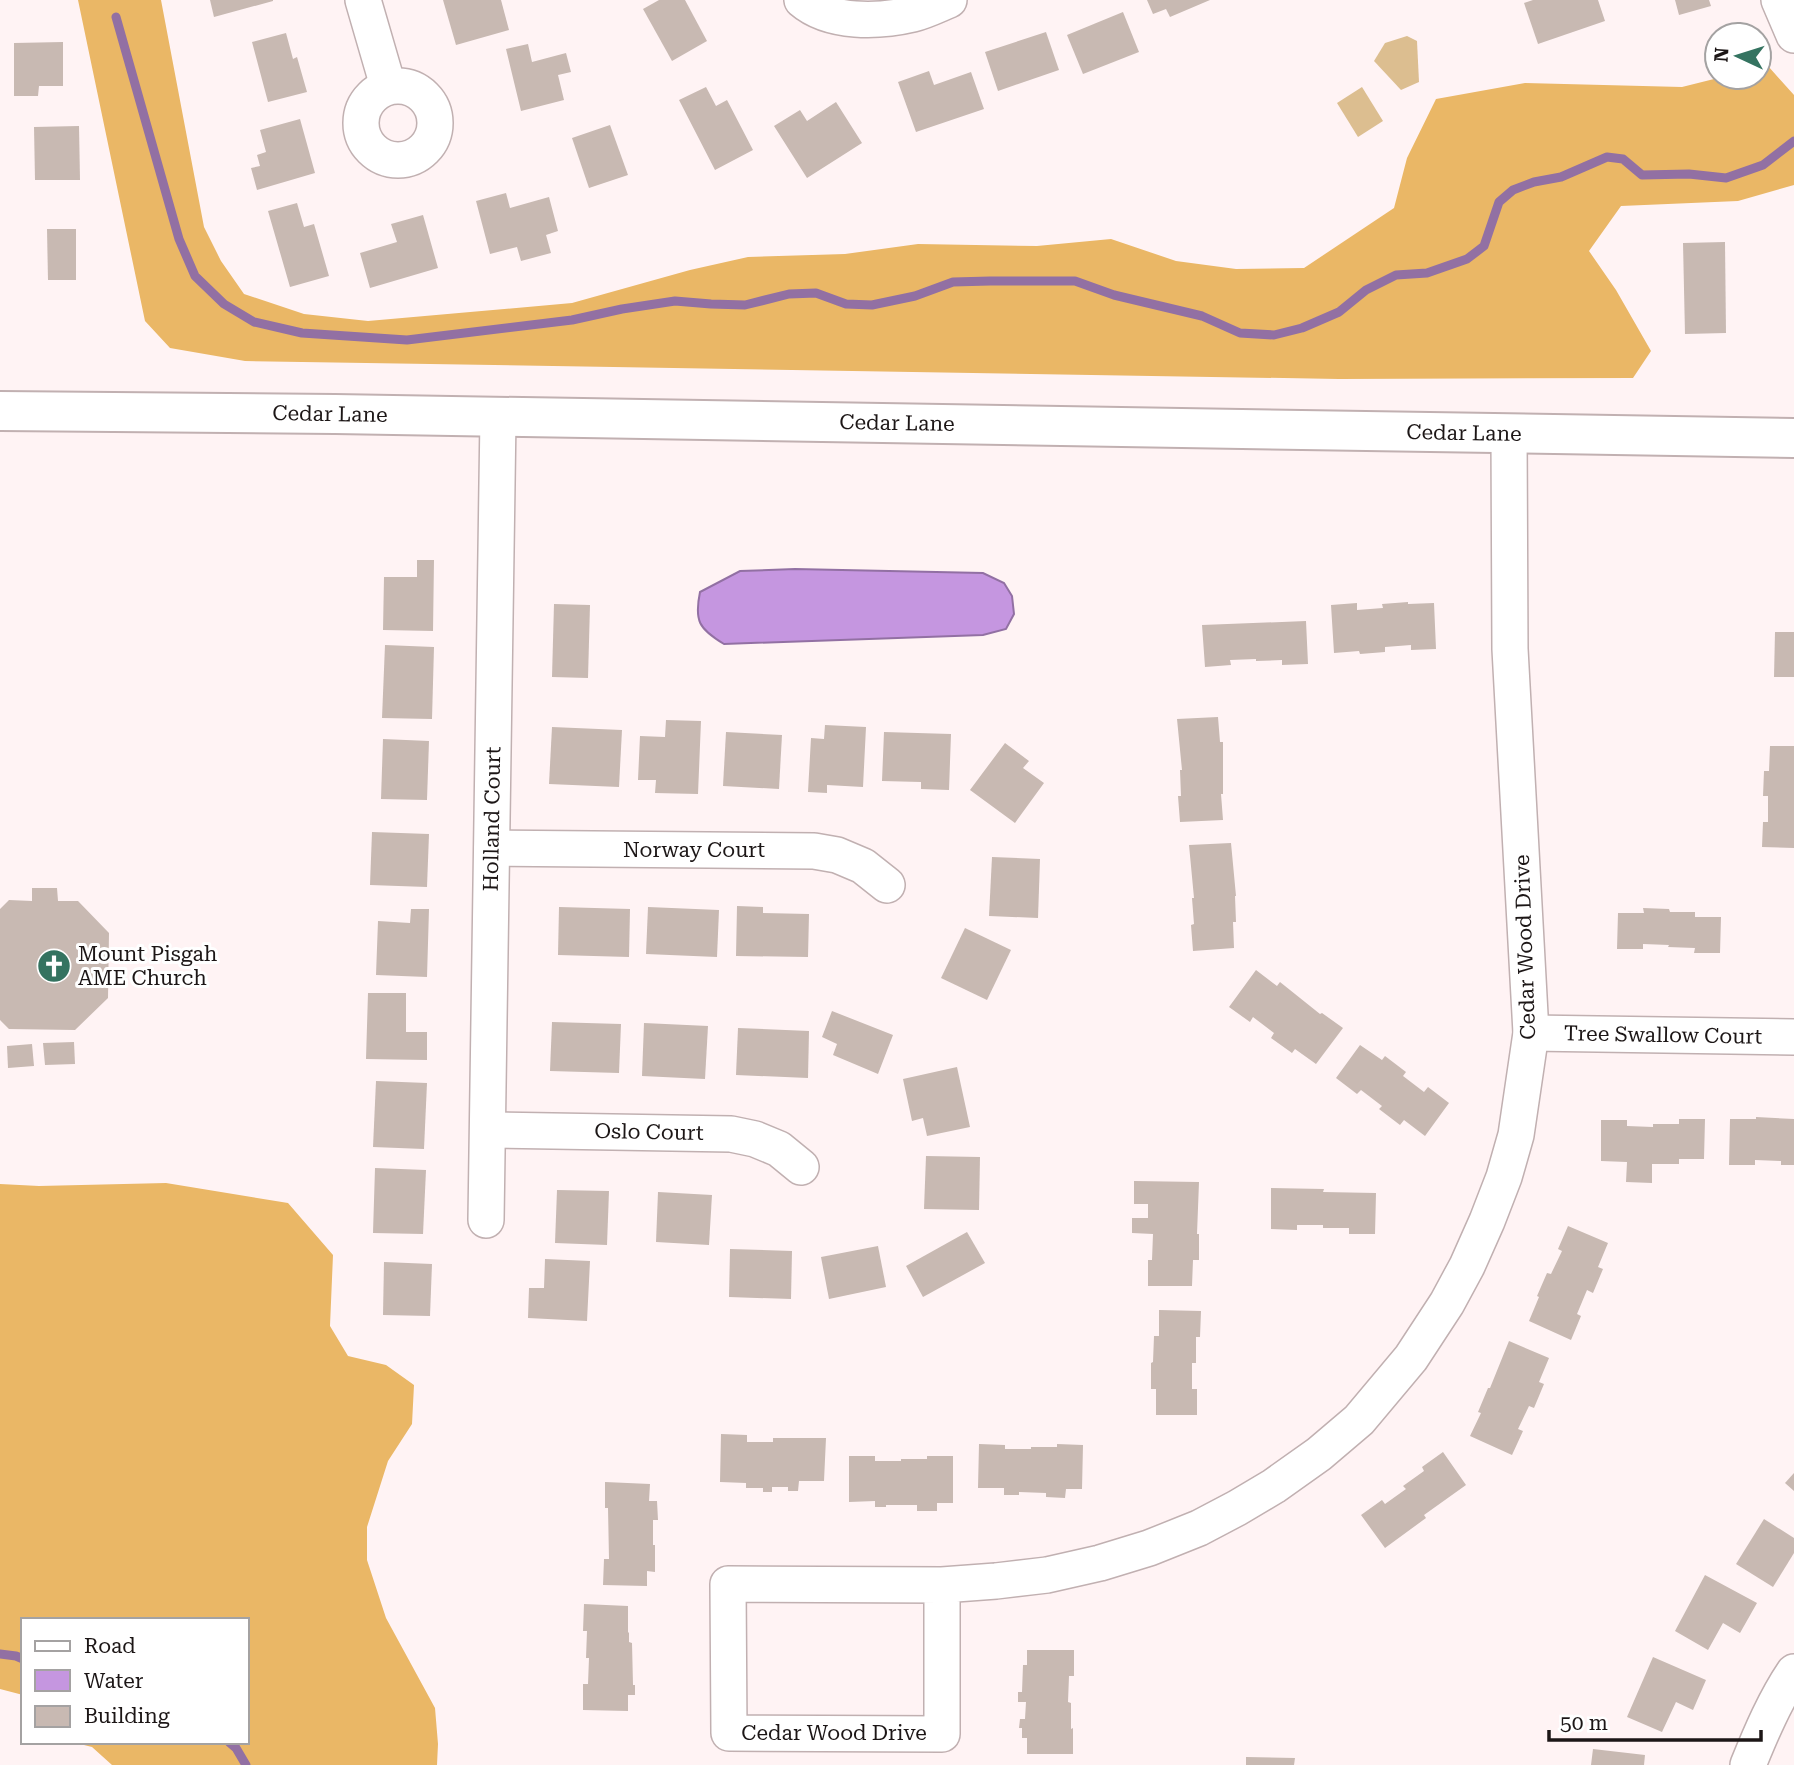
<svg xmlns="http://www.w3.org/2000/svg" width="1794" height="1765" font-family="'Roboto Serif',serif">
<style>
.green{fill:#dcbe90}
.forest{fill:#eab766}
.water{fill:#c596e0;stroke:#9270a3;stroke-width:2}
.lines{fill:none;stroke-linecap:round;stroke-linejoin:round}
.stream{stroke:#9270a3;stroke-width:9}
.building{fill:#c8b9b2}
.minor-casing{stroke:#c1b0b1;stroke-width:38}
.major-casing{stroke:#c1b0b1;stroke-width:42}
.minor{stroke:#fff;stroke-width:35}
.major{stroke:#fff;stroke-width:38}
.labels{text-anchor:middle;stroke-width:6;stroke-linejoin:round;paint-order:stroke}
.street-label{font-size:21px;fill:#1c1616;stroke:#fff}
.poi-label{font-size:21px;fill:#1c1616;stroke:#fff;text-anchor:start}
</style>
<rect width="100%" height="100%" fill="#fff3f4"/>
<g class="green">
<polygon points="1407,36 1417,41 1419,82 1401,90 1374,61 1385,43"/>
<polygon points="1362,87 1383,121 1358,137 1337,103"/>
</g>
<g class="forest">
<polygon points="78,0 161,0 204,227 221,261 244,294 304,314 368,321 572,303 690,270 748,257 845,254 918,244 1037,246 1111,239 1176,261 1236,269 1304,268 1394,208 1407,158 1436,99 1525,83 1682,87 1722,77 1759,77 1759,68 1768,66 1794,95 1794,185 1738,201 1621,206 1589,251 1616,290 1651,351 1633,378 1339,379 245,361 170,348 145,321"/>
<polygon points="166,1183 288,1203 333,1255 330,1326 348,1356 386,1365 414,1385 412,1424 388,1461 367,1527 367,1560 386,1618 435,1708 438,1744 437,1765 112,1765 92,1747 72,1742 247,1742 247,1620 23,1620 23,1695 0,1689 0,1184 39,1186"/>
</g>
<path class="water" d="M795,569L983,573L1004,583L1012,596L1014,614L1006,629L983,635L724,644C699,629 694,621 700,592L740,571Z"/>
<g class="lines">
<g class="stream">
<polyline points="116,17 179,239 195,276 224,304 254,322 302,333 407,340 572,320 622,309 675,301 711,304 745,305 789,294 816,293 846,304 872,305 915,296 953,282 990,281 1075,281 1114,295 1202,316 1240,333 1274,335 1302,328 1339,312 1366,290 1396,275 1427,273 1467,259 1484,246 1499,202 1513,190 1534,182 1561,177 1607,157 1623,159 1642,175 1689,174 1726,178 1763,165 1794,141"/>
<polyline points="0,1654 16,1656 23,1659"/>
<polyline points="229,1742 236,1748 246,1765"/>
</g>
</g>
<g class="building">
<polygon points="210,0 273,0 273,1 214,17"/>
<polygon points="443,0 501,0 509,30 456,45"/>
<polygon points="659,0 685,0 707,41 672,61 643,9"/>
<polygon points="1147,0 1210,0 1170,17 1166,9 1153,14"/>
<polygon points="1533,0 1598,0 1605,21 1538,44 1524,3"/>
<polygon points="1675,0 1709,0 1711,6 1679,15"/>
<polygon points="1123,12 1139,52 1083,74 1067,35"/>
<polygon points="1046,32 1059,70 998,91 985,52"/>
<polygon points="286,33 293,59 297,57 307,92 268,102 252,42"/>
<polygon points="63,42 63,86 39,86 38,96 14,96 14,43"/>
<polygon points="528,44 532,62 566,53 571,72 558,75 564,100 521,111 506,49"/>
<polygon points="929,71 934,85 971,72 984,109 916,132 898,82"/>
<polygon points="706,87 716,106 727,100 753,150 715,170 679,100"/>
<polygon points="836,102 862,143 807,178 774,126 800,110 807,121"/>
<polygon points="300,119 315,173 257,190 251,168 260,166 257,155 266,152 260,130"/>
<polygon points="610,125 628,175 589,188 572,138"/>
<polygon points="79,126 80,180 35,180 34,127"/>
<polygon points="506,193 510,208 549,197 558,231 546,235 551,253 521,261 517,247 490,254 476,201"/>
<polygon points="297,203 304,227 314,224 329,276 290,287 268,211"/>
<polygon points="423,215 438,268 370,288 360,253 397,242 391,224"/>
<polygon points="47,229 76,229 76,280 48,280"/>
<polygon points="1725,242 1726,333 1685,334 1683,243"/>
<polygon points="417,560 434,560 433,631 383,630 384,577 417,577"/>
<polygon points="1408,602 1408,604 1434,603 1436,649 1411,650 1411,645 1385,647 1385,652 1360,654 1359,651 1334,653 1331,605 1357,603 1357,610 1383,608 1382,604"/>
<polygon points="554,604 590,605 588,678 552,677"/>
<polygon points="1306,621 1308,664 1282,665 1282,660 1256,661 1256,659 1230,660 1231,665 1205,667 1202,625"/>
<polygon points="1775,632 1794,632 1794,677 1774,677"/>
<polygon points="385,645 434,647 432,719 382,718"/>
<polygon points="1218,717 1220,742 1223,742 1223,794 1221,794 1223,820 1180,822 1178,796 1181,796 1180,770 1182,770 1177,719"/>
<polygon points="666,720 701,721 698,794 655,793 656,780 638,780 640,736 665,737"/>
<polygon points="825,725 866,727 863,787 827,785 827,793 808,792 811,738 824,739"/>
<polygon points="552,727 622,730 619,787 549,784"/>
<polygon points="726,732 782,735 779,789 723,786"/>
<polygon points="884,732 951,734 949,790 921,789 921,782 882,781"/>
<polygon points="383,739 429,741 427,800 381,799"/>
<polygon points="1005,743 1029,761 1023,768 1044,783 1015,823 970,790"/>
<polygon points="1770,746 1794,746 1794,848 1762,847 1763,822 1768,822 1768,796 1763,796 1764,771 1769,771"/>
<polygon points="372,832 429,834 427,887 370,885"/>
<polygon points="1231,843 1236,896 1235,896 1236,922 1233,922 1234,948 1193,951 1191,925 1194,924 1192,898 1194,898 1189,845"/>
<polygon points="992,857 1040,859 1038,918 989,916"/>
<polygon points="32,888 57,888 58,901 78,901 109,933 108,998 75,1030 9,1029 0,1020 0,909 9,900 32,901"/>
<polygon points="737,906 763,907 763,913 809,914 808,957 736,956"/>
<polygon points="559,907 630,909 629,957 558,955"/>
<polygon points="648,907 719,910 717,957 646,954"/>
<polygon points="1643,908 1669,909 1670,912 1695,912 1695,917 1721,917 1720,953 1694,953 1695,948 1668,947 1669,945 1643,944 1643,949 1617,949 1618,913 1644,913"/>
<polygon points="411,909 429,909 427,977 376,975 378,921 410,923"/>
<polygon points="965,928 1011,950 987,1000 941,978"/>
<polygon points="1256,970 1277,986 1280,982 1320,1014 1322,1013 1343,1028 1316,1064 1295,1049 1292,1053 1271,1038 1274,1033 1253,1017 1250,1022 1229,1007"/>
<polygon points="368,993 406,993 406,1032 427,1032 427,1060 366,1059"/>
<polygon points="832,1011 893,1035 878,1074 833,1055 837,1044 822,1037"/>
<polygon points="552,1022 621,1024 619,1073 550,1071"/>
<polygon points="644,1023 708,1026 705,1079 642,1076"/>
<polygon points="738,1028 809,1031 808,1078 736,1075"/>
<polygon points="74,1042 75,1064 45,1065 43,1043"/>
<polygon points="32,1044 34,1066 8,1068 7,1046"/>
<polygon points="1360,1045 1382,1060 1385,1056 1406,1072 1403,1076 1424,1092 1428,1087 1449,1103 1425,1136 1404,1120 1400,1125 1379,1109 1382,1106 1361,1090 1357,1094 1336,1078"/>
<polygon points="957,1067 970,1127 927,1136 923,1118 912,1121 903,1079"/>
<polygon points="376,1081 427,1083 424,1149 373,1147"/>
<polygon points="1756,1117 1794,1119 1794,1165 1781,1165 1781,1161 1755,1160 1755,1165 1729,1165 1730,1119 1756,1119"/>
<polygon points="1679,1119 1705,1119 1704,1159 1679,1159 1679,1164 1652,1164 1652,1183 1626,1182 1627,1162 1601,1161 1601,1120 1627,1120 1627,1126 1653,1127 1653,1124 1679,1124"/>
<polygon points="926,1156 980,1157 979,1210 924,1209"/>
<polygon points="375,1168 426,1170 423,1234 373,1233"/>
<polygon points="1134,1181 1199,1182 1197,1234 1199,1234 1199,1260 1193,1260 1192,1286 1148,1286 1148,1260 1152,1260 1153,1234 1132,1233 1132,1218 1148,1218 1148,1204 1134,1204"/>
<polygon points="1271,1188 1324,1189 1323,1192 1376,1193 1375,1234 1349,1234 1349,1228 1323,1228 1323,1225 1297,1225 1297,1230 1271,1229"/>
<polygon points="557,1190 609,1191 607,1245 555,1243"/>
<polygon points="658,1192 712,1195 709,1245 656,1242"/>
<polygon points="1568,1226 1608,1243 1598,1267 1603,1269 1593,1293 1587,1290 1577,1314 1581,1316 1571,1340 1529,1321 1539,1297 1537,1296 1547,1273 1551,1274 1562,1251 1558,1249"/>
<polygon points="967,1232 985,1263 923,1297 906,1266"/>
<polygon points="878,1246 886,1287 829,1299 821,1257"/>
<polygon points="730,1249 792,1251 791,1299 729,1297"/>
<polygon points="545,1259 590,1261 587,1321 528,1318 529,1288 544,1288"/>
<polygon points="384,1262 432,1264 430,1316 383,1315"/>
<polygon points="1159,1310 1201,1311 1200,1337 1196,1337 1196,1363 1192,1363 1192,1389 1197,1389 1197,1415 1156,1415 1156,1389 1151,1389 1151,1363 1153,1362 1154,1336 1159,1336"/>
<polygon points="1509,1341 1549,1358 1539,1382 1544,1384 1534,1408 1529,1406 1518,1429 1523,1431 1512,1455 1470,1436 1481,1413 1478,1412 1488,1388 1490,1388"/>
<polygon points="721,1434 747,1435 747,1442 773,1442 773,1438 826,1438 824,1481 799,1481 798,1491 788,1491 788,1487 772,1487 772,1492 763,1492 763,1488 746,1488 746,1483 720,1482"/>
<polygon points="979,1444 1005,1445 1005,1449 1031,1449 1031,1447 1057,1447 1057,1444 1083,1445 1082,1489 1066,1489 1065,1498 1046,1497 1046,1493 1019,1492 1019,1495 1004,1495 1004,1488 978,1488"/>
<polygon points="1443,1452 1466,1485 1424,1515 1426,1518 1385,1548 1361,1515 1382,1500 1385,1504 1406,1489 1403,1486 1424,1471 1422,1467"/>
<polygon points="849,1456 875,1456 875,1461 901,1461 901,1459 927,1459 927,1456 953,1456 953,1503 937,1503 937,1511 917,1511 917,1505 886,1505 886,1507 875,1507 875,1501 849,1502"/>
<polygon points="1794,1473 1794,1491 1785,1483"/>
<polygon points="605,1482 650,1484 649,1501 657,1501 658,1520 653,1520 653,1545 655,1545 655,1572 647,1571 647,1586 603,1585 604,1559 609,1559 608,1508 605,1508"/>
<polygon points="1764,1519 1794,1538 1794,1553 1773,1587 1736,1564"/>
<polygon points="1705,1575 1757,1603 1740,1633 1723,1623 1708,1650 1675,1631"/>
<polygon points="584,1604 628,1606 628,1632 629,1633 629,1642 632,1643 633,1685 635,1685 635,1695 628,1695 628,1711 583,1710 583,1684 588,1684 589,1658 586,1658 587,1631 583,1631"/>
<polygon points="1027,1650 1074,1650 1074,1676 1069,1676 1068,1702 1071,1703 1071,1729 1073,1728 1073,1754 1027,1754 1027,1738 1022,1738 1022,1728 1019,1728 1020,1719 1025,1719 1026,1702 1018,1702 1018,1692 1022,1692 1023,1665 1027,1665"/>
<polygon points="1653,1657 1706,1680 1693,1710 1676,1702 1662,1732 1627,1717"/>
<polygon points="1593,1749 1645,1755 1644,1765 1591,1765"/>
<polygon points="1246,1757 1295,1758 1294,1765 1246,1765"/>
</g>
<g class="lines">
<g class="minor-casing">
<g id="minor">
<polyline points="363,0 388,86"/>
<path d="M802,0C830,24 879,22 913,14C925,11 937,5 949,0"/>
<polyline points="1779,0 1794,35"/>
<circle cx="398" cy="123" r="37"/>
<polyline points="492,848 814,851 837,855 863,866 887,885"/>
<polyline points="1531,1033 1794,1037"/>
<polyline points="488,1130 731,1134 755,1139 779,1149 801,1167"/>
<polyline points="486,1220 498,417"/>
<polyline points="942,1585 942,1734 729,1733 728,1584 942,1585 996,1581 1047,1575 1100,1563 1149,1548 1199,1528 1237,1508 1274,1486 1319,1454 1359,1420 1411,1358 1447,1303 1467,1266 1487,1221 1504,1177 1516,1135 1531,1033 1510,649 1509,433"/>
<path d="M1748,1765C1761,1733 1775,1700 1794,1672"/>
</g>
</g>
<g class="major-casing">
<polyline id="major" points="0,411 335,414 1794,438"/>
</g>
<use href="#minor" class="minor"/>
<use href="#major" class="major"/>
</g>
<defs>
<g id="church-disc" transform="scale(1.75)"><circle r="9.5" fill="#347360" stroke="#fff"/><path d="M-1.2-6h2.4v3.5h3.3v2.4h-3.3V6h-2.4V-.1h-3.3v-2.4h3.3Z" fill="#fff"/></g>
</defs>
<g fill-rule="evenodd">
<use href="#church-disc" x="54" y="966"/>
</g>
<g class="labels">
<g class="street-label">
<text transform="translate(330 414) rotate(1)" y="7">Cedar Lane</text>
<text transform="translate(897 423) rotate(1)" y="7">Cedar Lane</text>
<text transform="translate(1464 433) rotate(1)" y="7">Cedar Lane</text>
<text transform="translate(492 819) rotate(-89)" y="7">Holland Court</text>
<text x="694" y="857">Norway Court</text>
<text transform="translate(1525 947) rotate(-92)" y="7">Cedar Wood Drive</text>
<text transform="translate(1663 1035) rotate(1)" y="7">Tree Swallow Court</text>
<text transform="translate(649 1132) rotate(1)" y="7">Oslo Court</text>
<text x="834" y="1740">Cedar Wood Drive</text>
</g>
<g class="poi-label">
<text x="78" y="961">Mount Pisgah<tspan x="78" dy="24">AME Church</tspan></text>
</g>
</g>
<rect x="21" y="1618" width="228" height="126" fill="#ffffff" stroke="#a4a2a2" stroke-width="2"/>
<rect x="35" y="1641" width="35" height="10" fill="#ffffff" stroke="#a4a2a2" stroke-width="2"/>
<text x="84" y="1653" font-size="21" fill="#1c1616">Road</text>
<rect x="35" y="1670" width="35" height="21" fill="#c596e0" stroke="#a4a2a2" stroke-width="2"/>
<text x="84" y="1688" font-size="21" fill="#1c1616">Water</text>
<rect x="35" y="1706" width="35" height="21" fill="#c8b9b2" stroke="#a4a2a2" stroke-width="2"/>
<text x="84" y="1723" font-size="21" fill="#1c1616">Building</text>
<g transform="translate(1738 56) rotate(274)"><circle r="33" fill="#ffffff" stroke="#a4a2a2" stroke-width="2"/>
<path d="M0-5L12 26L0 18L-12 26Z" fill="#347360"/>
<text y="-10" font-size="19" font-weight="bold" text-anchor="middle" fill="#1c1616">N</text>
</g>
<path d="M1549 1730v10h212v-10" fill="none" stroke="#1c1616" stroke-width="3.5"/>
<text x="1560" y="1730" font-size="21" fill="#1c1616" stroke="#ffffff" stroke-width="5" paint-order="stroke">50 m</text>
</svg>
